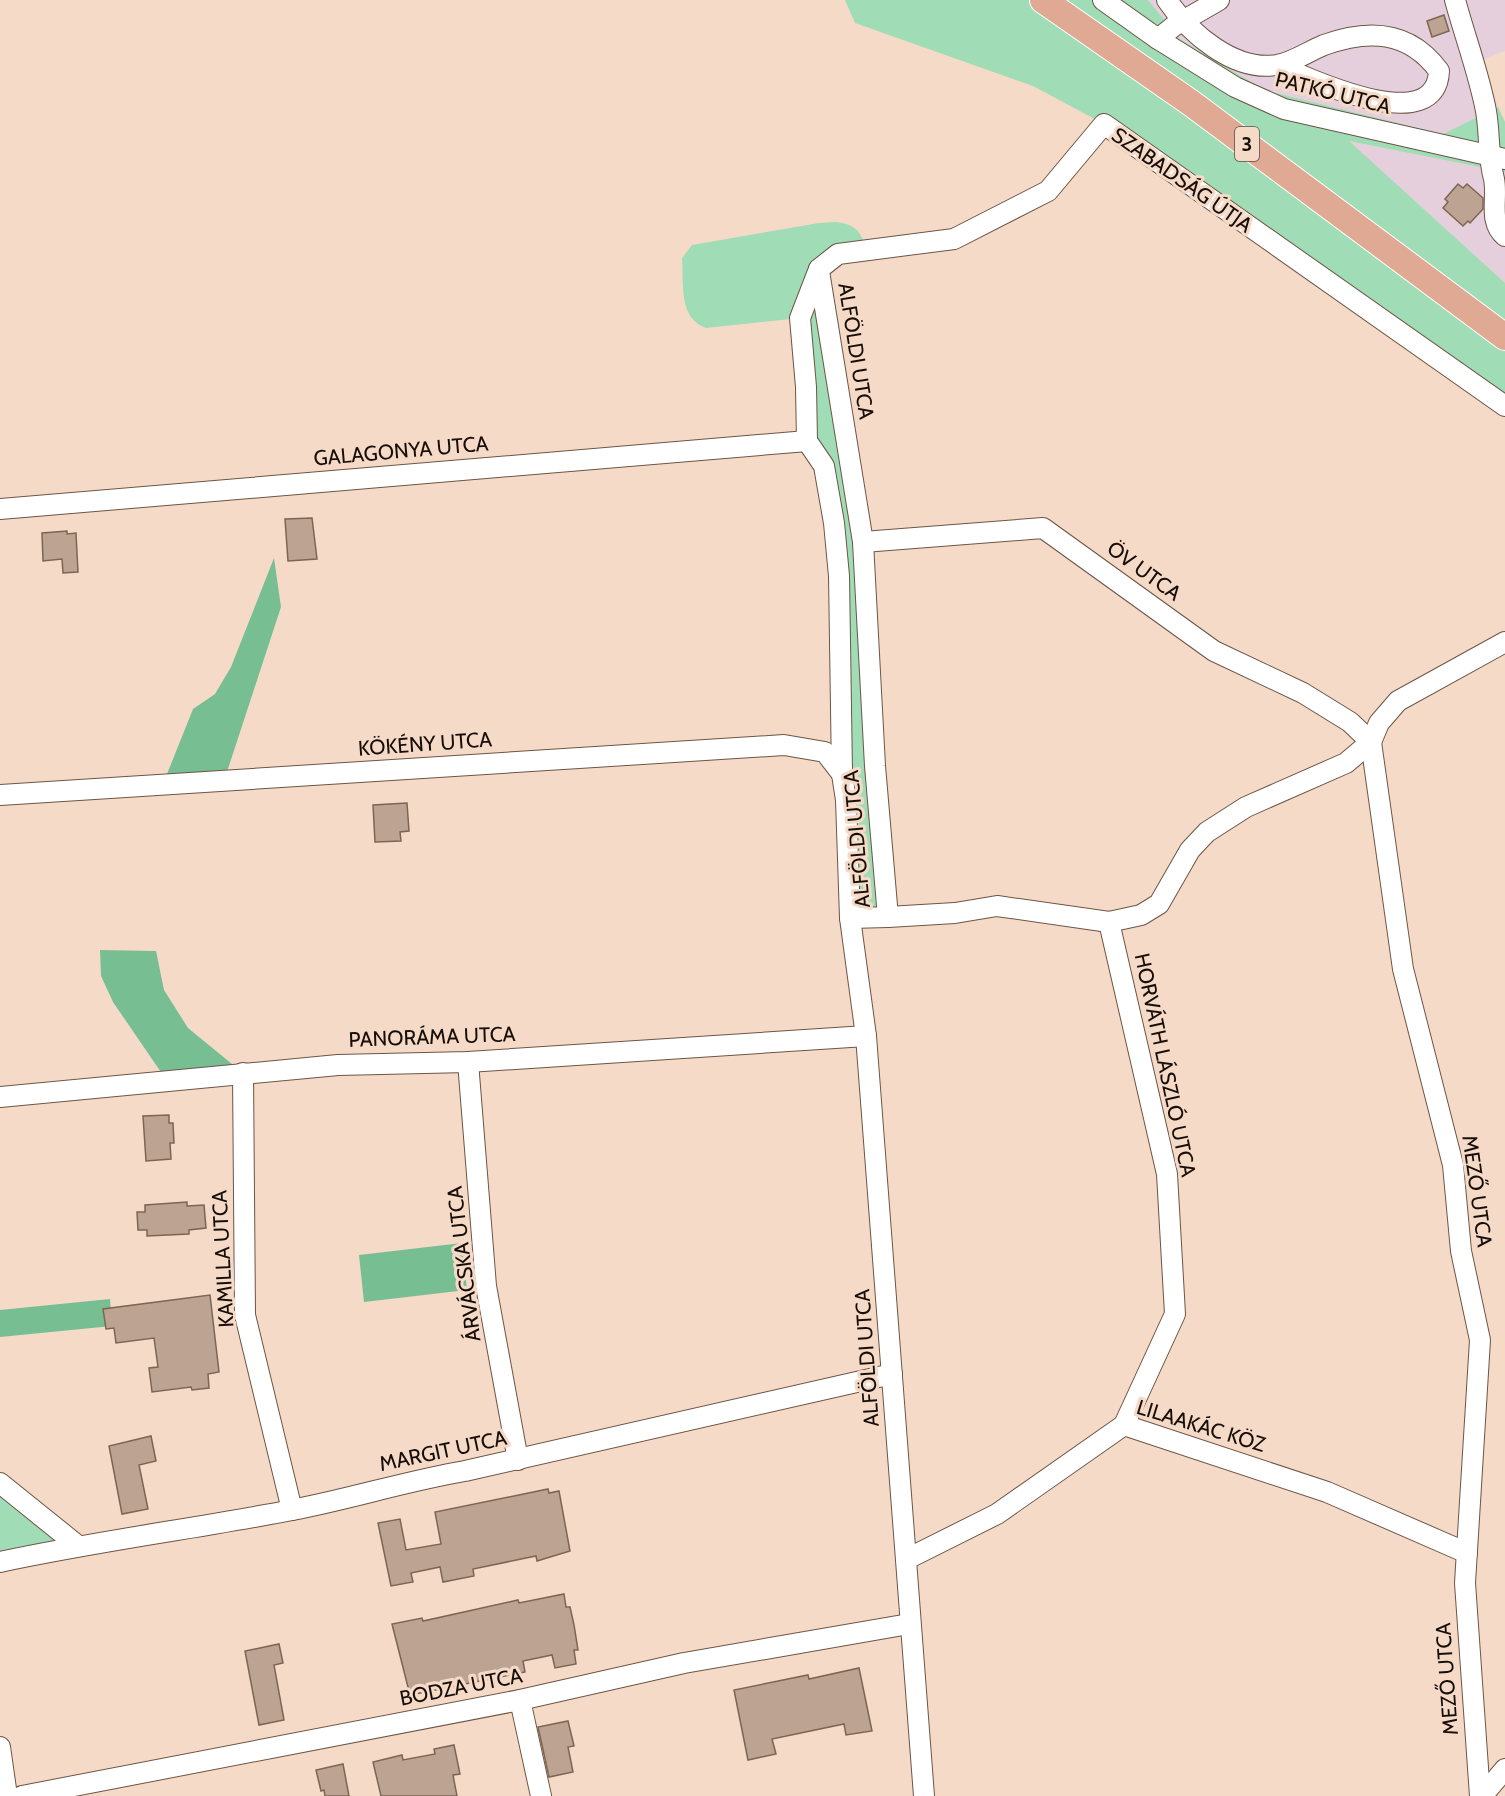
<svg xmlns="http://www.w3.org/2000/svg" width="1505" height="1796" font-family="Cabin,sans-serif">
<style>
.industrial{fill:#e5cfdc}
.green{fill:#a0dcb5}
.forest{fill:#78be93}
.building{fill:#bda391;stroke:#7d6555;stroke-width:1.5}
.lines{fill:none;stroke-linecap:round;stroke-linejoin:round}
.minor-casing{stroke:#6c5545;stroke-width:22}
.major-casing{stroke:#fff;stroke-width:28}
.minor{stroke:#fff;stroke-width:20}
.major{stroke:#dfa993;stroke-width:26}
.labels{text-anchor:middle;stroke-width:6;stroke-linejoin:round;paint-order:stroke}
.shield{fill:#f6dac8;stroke:#5a4b42;stroke-width:1.5}
.shield-label{font-size:20px;font-weight:bold;fill:#170e08}
.street-label{font-size:21px;fill:#170e08;stroke:#f6dac8}
</style>
<rect width="100%" height="100%" fill="#f6dac8"/>
<g class="industrial">
<polygon points="1148,0 1505,0 1505,51 1482,60 1498,107 1443,134 1264,90 1180,39"/>
<polygon points="1348,141 1505,172 1505,283"/>
</g>
<g class="green">
<polygon points="845,0 1148,0 1180,39 1264,90 1443,134 1498,107 1505,122 1505,172 1349,141 1505,283 1505,406 1104,124 1033,86 855,23"/>
<path d="M836,222C858,225 859,231 868,250L819,269L863,542L888,917L850,918L834,523L807,441L800,318L706,328C678,318 684,284 682,258L692,245L819,223Z"/>
<polygon points="0,1483 77,1545 0,1562"/>
</g>
<g class="forest">
<polygon points="274,558 281,607 224,781 163,784 193,709 215,694 231,667"/>
<polygon points="100,950 156,951 164,990 188,1028 243,1073 167,1081 113,1002 101,976"/>
<polygon points="462,1243 467,1290 364,1302 359,1255"/>
<polygon points="110,1299 112,1326 0,1337 0,1310"/>
</g>
<g class="building">
<polygon points="1444,15 1449,31 1432,37 1427,21"/>
<polygon points="1458,184 1463,188 1467,184 1483,198 1483,209 1470,223 1468,221 1463,226 1443,208 1448,202 1445,199"/>
<polygon points="312,518 317,559 288,561 285,519"/>
<polygon points="67,531 67,534 76,533 78,572 63,573 62,559 43,561 42,533"/>
<polygon points="407,803 409,831 400,832 401,841 375,842 373,805"/>
<polygon points="169,1115 169,1123 173,1123 174,1143 170,1143 171,1159 146,1161 143,1116"/>
<polygon points="187,1202 187,1206 204,1205 206,1228 189,1230 189,1234 147,1236 147,1230 138,1230 137,1212 145,1212 145,1205"/>
<polygon points="210,1295 219,1372 208,1374 209,1388 192,1390 191,1387 152,1392 149,1368 158,1367 154,1338 116,1343 114,1328 106,1329 103,1309"/>
<polygon points="151,1436 156,1461 139,1465 148,1509 122,1514 109,1446"/>
<polygon points="548,1489 549,1493 559,1491 570,1551 537,1561 536,1556 473,1569 474,1576 443,1582 440,1567 411,1573 413,1582 391,1586 378,1523 400,1519 406,1550 441,1544 435,1512"/>
<polygon points="564,1594 566,1607 570,1607 574,1625 578,1650 574,1650 576,1664 555,1668 552,1655 523,1661 525,1672 410,1695 392,1624 422,1618 423,1621 518,1600 519,1603"/>
<polygon points="279,1644 283,1663 274,1665 284,1720 259,1725 245,1651"/>
<polygon points="859,1668 872,1731 846,1735 844,1724 772,1739 776,1754 748,1760 734,1690 808,1675 809,1679"/>
<polygon points="568,1721 574,1746 568,1747 573,1772 549,1777 538,1727"/>
<polygon points="454,1745 460,1774 453,1775 457,1796 381,1796 373,1762 402,1755 403,1760 435,1754 434,1749"/>
<polygon points="343,1764 349,1796 325,1796 324,1790 321,1791 316,1770"/>
</g>
<g class="lines">
<g class="minor-casing">
<g id="minor">
<polyline points="1103,0 1158,39 1235,87 1284,109 1505,159"/>
<path d="M1167,0C1189,33 1234,72 1277,65C1292,63 1309,51 1324,45C1368,29 1409,30 1439,71C1436,139 1310,79 1277,65"/>
<path d="M1455,0C1465,37 1479,74 1486,111C1490,134 1488,158 1494,179C1498,198 1488,222 1505,236"/>
<polyline points="1158,39 1174,26 1219,0"/>
<polyline points="819,269 800,318 806,387 807,441 824,466 834,523 839,576 842,774 846,800 850,918 866,1036 924,1796"/>
<polyline points="819,269 838,254 954,239 1048,191 1104,124 1505,406"/>
<polyline points="819,271 863,542 875,766 888,917 850,918"/>
<polyline points="0,509 807,441"/>
<polyline points="863,542 1043,528 1214,651 1303,693 1350,722 1371,742 1403,969 1453,1165 1461,1251 1480,1340 1465,1583 1480,1796"/>
<polyline points="0,795 784,745 825,752 842,774"/>
<polyline points="888,917 955,913 997,906 1109,922 1141,915 1159,904 1190,850 1207,832 1246,807 1346,763 1371,742 1379,723 1398,701 1505,642"/>
<polyline points="1109,922 1167,1174 1175,1314 1124,1425"/>
<polyline points="468,1062 486,1286 518,1460"/>
<polyline points="243,1073 245,1315 292,1510"/>
<polyline points="0,1097 338,1065 468,1062 866,1036"/>
<polyline points="0,1483 77,1545"/>
<polyline points="907,1559 997,1514 1124,1425 1327,1492 1467,1553"/>
<path d="M0,1562C97,1541 194,1529 292,1510C350,1499 406,1481 465,1471L892,1374"/>
<polyline points="520,1700 541,1796"/>
<polyline points="0,1747 7,1796"/>
<polyline points="22,1796 520,1700 684,1663 909,1624"/>
<polyline points="1482,1796 1505,1769"/>
</g>
</g>
<g class="major-casing">
<polyline id="major" points="1043,0 1191,103 1505,337"/>
</g>
<use href="#minor" class="minor"/>
<use href="#major" class="major"/>
</g>
<g class="labels">
<rect class="shield" x="1235" y="127" width="24" height="34" rx="4.5"/>
<g class="shield-label">
<text x="1247" y="151">3</text>
</g>
<g class="street-label">
<text transform="translate(1333 93) rotate(14)" y="7">PATKÓ UTCA</text>
<text transform="translate(1182 180) rotate(35)" y="7">SZABADSÁG ÚTJA</text>
<text transform="translate(856 351) rotate(81)" y="7">ALFÖLDI UTCA</text>
<text transform="translate(401 451) rotate(-5)" y="7">GALAGONYA UTCA</text>
<text transform="translate(1144 571) rotate(36)" y="7">ÖV UTCA</text>
<text transform="translate(425 744) rotate(-4)" y="7">KÖKÉNY UTCA</text>
<text transform="translate(857 839) rotate(-95)" y="7">ALFÖLDI UTCA</text>
<text transform="translate(432 1037) rotate(-2)" y="7">PANORÁMA UTCA</text>
<text transform="translate(1165 1065) rotate(78)" y="7">HORVÁTH LÁSZLÓ UTCA</text>
<text transform="translate(1477 1191) rotate(82)" y="7">MEZŐ UTCA</text>
<text transform="translate(223 1259) rotate(-93)" y="7">KAMILLA UTCA</text>
<text transform="translate(464 1264) rotate(-97)" y="7">ÁRVÁCSKA UTCA</text>
<text transform="translate(867 1358) rotate(-94)" y="7">ALFÖLDI UTCA</text>
<text transform="translate(1201 1426) rotate(17)" y="7">LILAAKÁC KÖZ</text>
<text transform="translate(443 1451) rotate(-12)" y="7">MARGIT UTCA</text>
<text transform="translate(1447 1679) rotate(-94)" y="7">MEZŐ UTCA</text>
<text transform="translate(461 1687) rotate(-11)" y="7">BODZA UTCA</text>
</g>
</g>
</svg>
